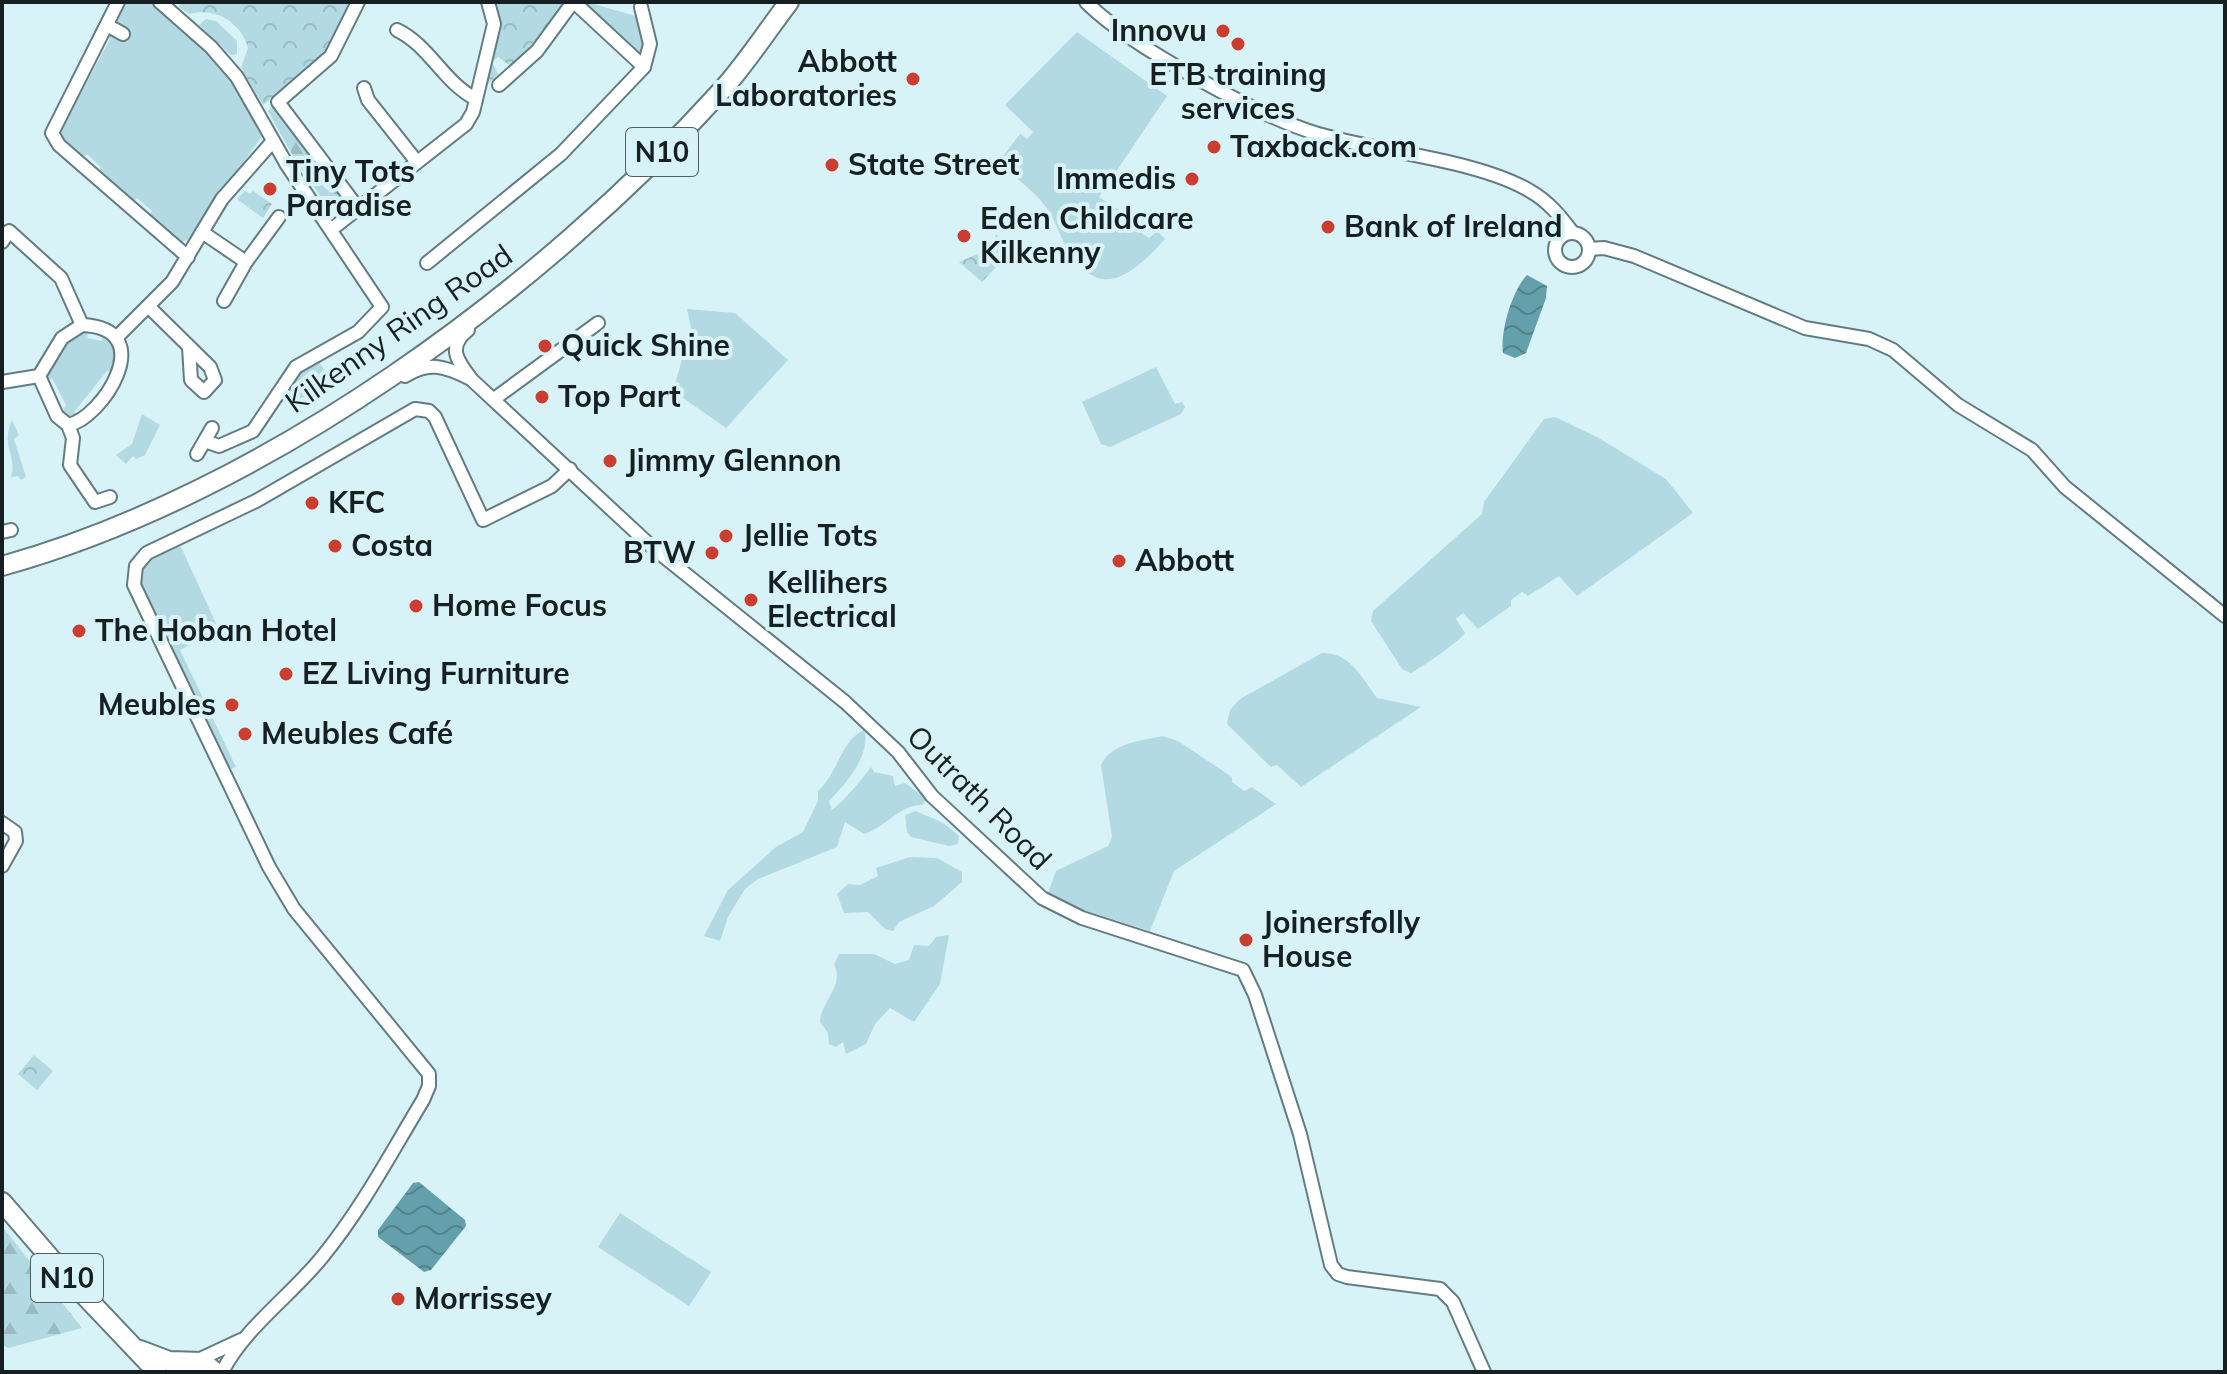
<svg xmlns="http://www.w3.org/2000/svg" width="2227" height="1374" font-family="Mulish,sans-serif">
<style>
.grass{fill:#b3dae2}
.forest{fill:url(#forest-firs)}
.park{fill:url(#park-crowns)}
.water{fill:url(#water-waves)}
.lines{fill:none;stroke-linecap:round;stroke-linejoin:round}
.minor-casing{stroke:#637c80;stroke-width:16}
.highway-casing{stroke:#637c80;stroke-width:22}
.minor{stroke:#fff;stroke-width:12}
.highway{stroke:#fff;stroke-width:18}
.poi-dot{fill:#cb3e2f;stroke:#d7f3f8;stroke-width:3}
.labels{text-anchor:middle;stroke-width:8;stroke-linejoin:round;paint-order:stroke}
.shield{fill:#d7f3f8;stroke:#505f62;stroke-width:2}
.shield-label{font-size:28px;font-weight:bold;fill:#162022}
.poi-label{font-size:30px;font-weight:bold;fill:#162022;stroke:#d7f3f8;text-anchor:start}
.street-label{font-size:30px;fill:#162022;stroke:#d7f3f8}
</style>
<defs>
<pattern id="forest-firs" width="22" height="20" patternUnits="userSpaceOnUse" patternTransform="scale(2)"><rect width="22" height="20" fill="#b3dae2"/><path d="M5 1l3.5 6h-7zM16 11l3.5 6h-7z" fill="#99bbc2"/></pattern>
<pattern id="park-crowns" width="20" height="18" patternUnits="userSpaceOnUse" patternTransform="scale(2)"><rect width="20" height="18" fill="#b3dae2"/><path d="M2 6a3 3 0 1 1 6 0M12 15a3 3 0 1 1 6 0" fill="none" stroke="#99bbc2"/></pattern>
<pattern id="water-waves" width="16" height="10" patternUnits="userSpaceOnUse" patternTransform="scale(2)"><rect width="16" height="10" fill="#64a0ab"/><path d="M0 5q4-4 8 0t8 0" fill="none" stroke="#51828b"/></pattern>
</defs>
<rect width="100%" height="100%" fill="#d7f3f8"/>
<g class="grass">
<path d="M122,2H153C198,41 239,79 262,136L191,238L182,242L148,216L152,211L137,198L132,202L98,172L101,167L87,154L82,158L56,134L62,117L67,119L110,39L105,36L117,24L114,21Z"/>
<polygon points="587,2 639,17 645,48 643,54 637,53 583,3"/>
<polygon points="206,19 216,21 237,41 237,54 231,55 199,25"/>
<path d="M1077,32L1167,96L1099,197L1121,211L1117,217L1149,238L1157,231L1165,239C1133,274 1100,304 1068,249C1060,237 1056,222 1048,210C1036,192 1018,181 1003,166L1000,160L1020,134L1027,139L1033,132L1005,105Z"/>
<polygon points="687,309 735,313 788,360 726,428 673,391 691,328"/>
<polygon points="86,330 88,338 102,341 102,334 117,348 115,372 107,371 74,412 81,415 70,419 62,412 66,405 52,378 46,384 45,375 52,370 66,340"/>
<polygon points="317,358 331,382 288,406 280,399 301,368"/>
<polygon points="1156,367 1175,404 1182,402 1185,407 1181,414 1110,447 1101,444 1082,402"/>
<polygon points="142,414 160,425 145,455 136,459 133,456 126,464 116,455 132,444"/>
<path d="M1555,417L1597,437L1666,479L1693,513L1577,596L1559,576L1528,596L1522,592L1511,600V606L1478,629L1463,613L1456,619L1465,633C1460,641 1421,668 1411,673L1402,669L1371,621L1373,611L1482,514L1484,502L1544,419Z"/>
<path d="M12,420L19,435L14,439L26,477L21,480L18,476L11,477C18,457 0,445 12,420Z"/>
<path d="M174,547H181L219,630L180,650L236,767L228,770L143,592C136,564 152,558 174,547Z"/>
<path d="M1322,653C1351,653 1361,677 1377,698L1421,707L1301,787L1277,765L1271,767L1227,724L1230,710L1240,699Z"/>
<path d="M864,730C872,754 845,785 829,801L832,810C843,802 863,778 871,767L874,772L893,776L895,786L905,783L927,799L922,805C901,804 886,827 864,834L845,822L837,847L758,879L745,889L728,917L720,941L704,936L728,890L776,847L803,832L818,801V791C837,775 841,740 864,730Z"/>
<path d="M1162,736L1178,741L1232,777V782L1244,791L1252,787L1276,804L1174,871L1150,931L1086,911L1048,893L1056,871L1108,846L1112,837L1101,765C1111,743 1140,741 1162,736Z"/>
<path d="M916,811C936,821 939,817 959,836L958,844L949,846L911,837L907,832L905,815Z"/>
<polygon points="910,857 937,858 962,872 962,882 934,906 899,922 893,931 885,929 868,912 844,913 837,894 848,884 860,885 878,876 876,868"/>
<path d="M949,935L940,984L914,1022L890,1008L875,1024L866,1044L846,1054L843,1042L836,1047L829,1044L828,1033L820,1022C821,1001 845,986 834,964L839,954H874L895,964L909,960L914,945L929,946L936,937Z"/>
<polygon points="620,1213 711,1272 689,1306 598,1247"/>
</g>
<g class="forest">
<polygon points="272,107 324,170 316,177 327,190 335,184 346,202 344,212 332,213 294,158 268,111"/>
<polygon points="2,1226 82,1328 9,1348 2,1345"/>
</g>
<g class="park">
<path d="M181,2H352L328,54L263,105L241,68L248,48C241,21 214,7 189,14L179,7Z"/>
<polygon points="493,2 565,2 519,60 509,65 498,57 492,62 498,74 483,89"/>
<polygon points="245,191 250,194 253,191 272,204 263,218 237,199"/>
<polygon points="996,234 1011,251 982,282 959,262 980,253 980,257 989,257"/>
<polygon points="34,1055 53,1071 37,1090 18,1074"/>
</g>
<g class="water">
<path d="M1527,275L1547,286L1546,298L1526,353L1515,358L1503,353C1500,331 1512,291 1527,275Z"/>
<polygon points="419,1182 465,1220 466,1226 431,1270 424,1272 378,1237 378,1230 413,1183"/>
</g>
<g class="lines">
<g class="minor-casing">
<g id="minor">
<polyline points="118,2 52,133 59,145 188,257"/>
<polyline points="160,2 211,47 237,77 287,165 382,307 358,332 296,367 253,431 219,446 205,441"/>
<polyline points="358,2 331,56 278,102 358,208"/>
<polyline points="574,2 644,67"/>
<path d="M1086,2C1130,46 1258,116 1318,134C1379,152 1479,160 1530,191C1548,201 1561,217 1573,233"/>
<polyline points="107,25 123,34"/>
<path d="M397,30C430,46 443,82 476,99"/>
<polyline points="499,85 537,51 573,2"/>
<polyline points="364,88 368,100 417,162"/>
<polyline points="332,229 466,124 473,112 494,24 488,2"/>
<polyline points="202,232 246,262"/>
<circle cx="1572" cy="250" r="17"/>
<polyline points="2,242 9,231 61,278 82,325"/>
<polyline points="1589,249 1604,248 1634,256 1805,328 1869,339 1893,350 1958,405 2032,450 2065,487 2225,616"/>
<polyline points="427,263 561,154 644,67 650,44 641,7"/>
<polyline points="224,301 246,262 279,217"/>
<polyline points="150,308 210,367 215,380 204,392 191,380 189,347"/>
<path d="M82,325C161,328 102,419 68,425L57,416L39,376L62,338Z"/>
<path d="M468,330C446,347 458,362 472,380L652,547L845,702L898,752L932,796L1042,898L1082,918L1243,970L1255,995L1300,1134L1331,1265L1338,1274L1347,1277L1440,1289L1453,1302L1484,1372"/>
<polyline points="116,338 172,282 222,199 273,141"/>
<path d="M405,376C429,361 444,366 469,378"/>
<polyline points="2,382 39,376"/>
<polyline points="494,399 598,323"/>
<polyline points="68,425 73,438 70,465 95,502 110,497"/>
<polyline points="197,454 212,428"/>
<polyline points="2,532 11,530"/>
<polyline points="2,823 15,832 16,841 2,866"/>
<polyline points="196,1361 241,1340"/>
<path d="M222,1372C245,1327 292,1295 323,1256C362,1208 391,1153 423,1100L429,1086V1074L294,909L269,867L134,585L136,566L147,553L256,501L415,409L429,411L435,417L483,520L552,486L570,469"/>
</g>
</g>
<g class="highway-casing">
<g id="highway">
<path d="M2,566C265,493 541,290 723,89C747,62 767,31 789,2"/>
<polyline points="2,1202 65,1275 157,1372"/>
<polyline points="140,1350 169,1361 203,1362 215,1372"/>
</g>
</g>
<use href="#minor" class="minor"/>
<use href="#highway" class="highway"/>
</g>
<g class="poi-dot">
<circle cx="1223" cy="31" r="8"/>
<circle cx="1238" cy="44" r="8"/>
<circle cx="913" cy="79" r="8"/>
<circle cx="1214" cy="147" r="8"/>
<circle cx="832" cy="165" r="8"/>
<circle cx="1192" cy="179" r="8"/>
<circle cx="270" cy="189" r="8"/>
<circle cx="1328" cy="227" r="8"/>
<circle cx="964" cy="236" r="8"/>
<circle cx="545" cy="346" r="8"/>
<circle cx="542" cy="397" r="8"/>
<circle cx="610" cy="461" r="8"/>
<circle cx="312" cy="503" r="8"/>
<circle cx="726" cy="536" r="8"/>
<circle cx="335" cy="546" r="8"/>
<circle cx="712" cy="553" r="8"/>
<circle cx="1119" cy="561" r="8"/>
<circle cx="751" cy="600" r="8"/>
<circle cx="416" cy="606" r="8"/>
<circle cx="79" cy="631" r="8"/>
<circle cx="286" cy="674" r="8"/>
<circle cx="232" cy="705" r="8"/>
<circle cx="245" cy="734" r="8"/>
<circle cx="1246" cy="940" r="8"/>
<circle cx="398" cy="1299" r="8"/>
</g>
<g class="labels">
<g class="shield">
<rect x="626" y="128" width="72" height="48" rx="6"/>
<rect x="31" y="1254" width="72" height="48" rx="6"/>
</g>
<g class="shield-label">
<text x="662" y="162">N10</text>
<text x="67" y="1288">N10</text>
</g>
<g class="poi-label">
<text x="1207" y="41" text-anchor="end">Innovu</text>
<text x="897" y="72" text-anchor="end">Abbott<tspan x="897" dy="34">Laboratories</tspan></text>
<text x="1238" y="85" text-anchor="middle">ETB training<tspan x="1238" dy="34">services</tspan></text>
<text x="1230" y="157">Taxback.com</text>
<text x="848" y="175">State Street</text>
<text x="286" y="182">Tiny Tots<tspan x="286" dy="34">Paradise</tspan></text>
<text x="1176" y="189" text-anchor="end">Immedis</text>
<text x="980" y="229">Eden Childcare<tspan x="980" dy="34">Kilkenny</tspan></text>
<text x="1344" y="237">Bank of Ireland</text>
<text x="561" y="356">Quick Shine</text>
<text x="558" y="407">Top Part</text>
<text x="626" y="471">Jimmy Glennon</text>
<text x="328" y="513">KFC</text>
<text x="742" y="546">Jellie Tots</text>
<text x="351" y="556">Costa</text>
<text x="696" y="563" text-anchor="end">BTW</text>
<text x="1135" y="571">Abbott</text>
<text x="767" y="593">Kellihers<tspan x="767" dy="34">Electrical</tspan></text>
<text x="432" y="616">Home Focus</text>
<text x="95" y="641">The Hoban Hotel</text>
<text x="302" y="684">EZ Living Furniture</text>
<text x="216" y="715" text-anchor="end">Meubles</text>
<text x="261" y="744">Meubles Café</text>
<text x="1262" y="933">Joinersfolly<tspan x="1262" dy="34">House</tspan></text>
<text x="414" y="1309">Morrissey</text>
</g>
<g class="street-label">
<text transform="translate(399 329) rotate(-35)" y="10">Kilkenny Ring Road</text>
<text transform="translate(979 798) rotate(45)" y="10">Outrath Road</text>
</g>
</g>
<rect width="2227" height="1374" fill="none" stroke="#162022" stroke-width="8"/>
</svg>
